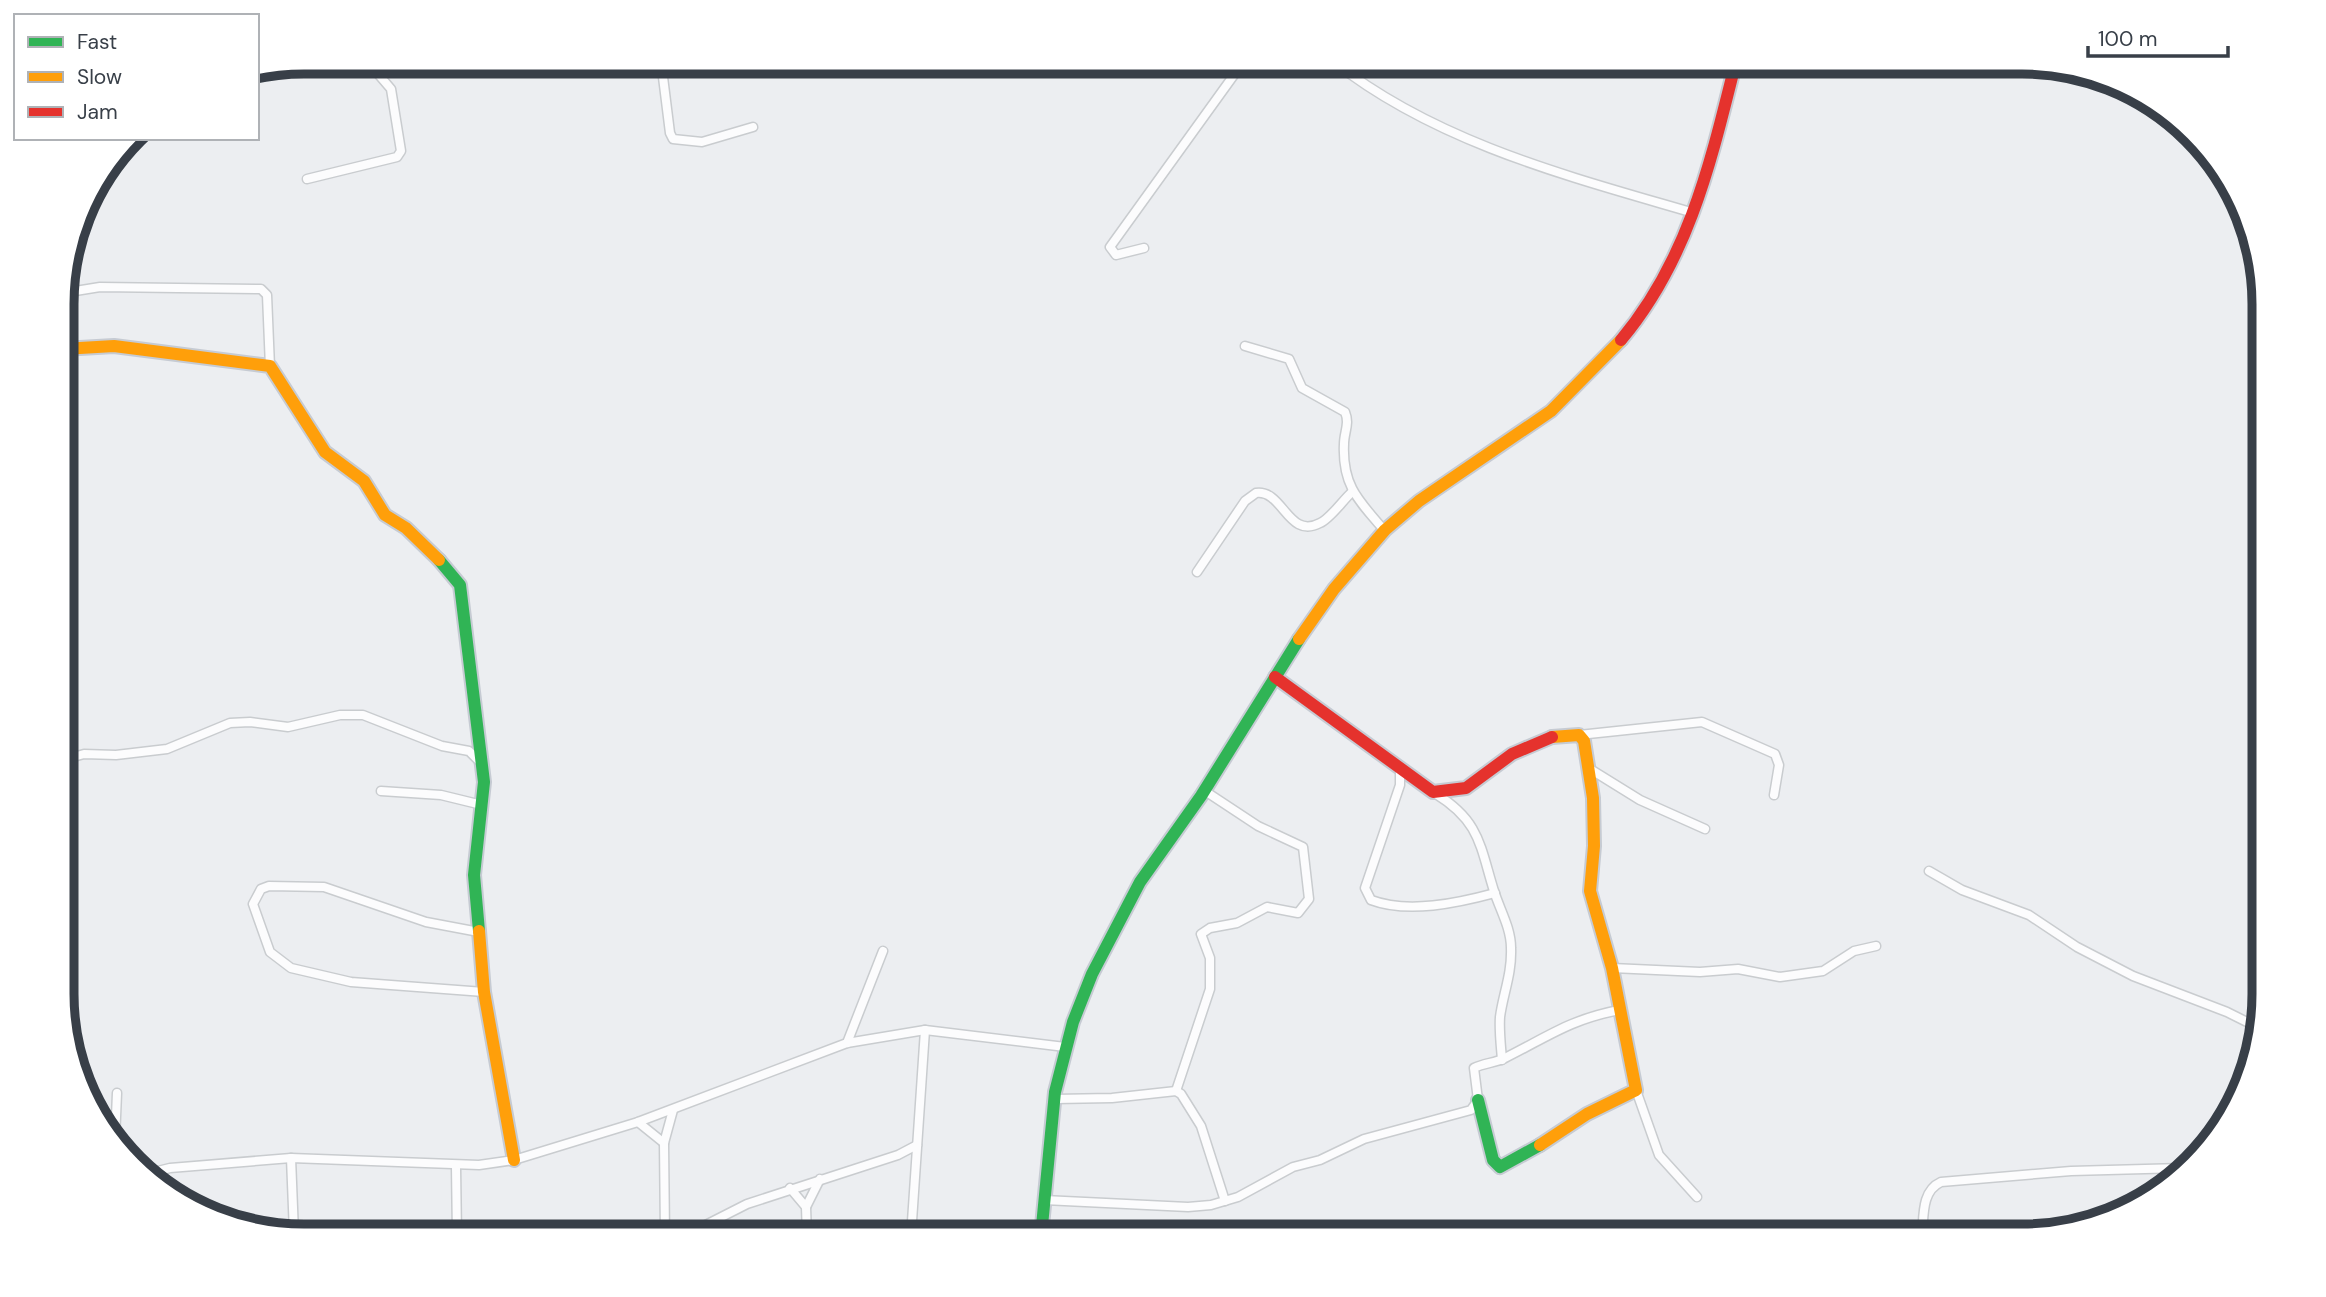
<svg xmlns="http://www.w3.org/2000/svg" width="2326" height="1297" font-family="'DM Sans',sans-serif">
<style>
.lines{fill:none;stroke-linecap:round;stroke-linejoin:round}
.street-casing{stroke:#c9cccf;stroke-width:11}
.fast-casing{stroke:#c6cbd3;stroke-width:16}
.slow-casing{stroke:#c6cbd3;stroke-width:16}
.jam-casing{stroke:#c6cbd3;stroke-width:16}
.street{stroke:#fcfcfd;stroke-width:8}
.fast{stroke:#30b455;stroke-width:12}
.slow{stroke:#ff9f0a;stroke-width:12}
.jam{stroke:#e5322d;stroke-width:12}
.rim{fill:none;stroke:#383f48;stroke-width:9}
</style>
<rect width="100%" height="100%" fill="#eceef1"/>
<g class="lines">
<g class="street-casing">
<g id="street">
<polyline points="661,61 670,133 673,139 702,142 753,127"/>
<path d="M1333,61C1436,143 1571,177 1694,213"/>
<polyline points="307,179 397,157 401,151 391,89 367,61"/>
<polyline points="1144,248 1116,255 1110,247 1244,61"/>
<polyline points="63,293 100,287 261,289 267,295 270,367"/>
<path d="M1245,346L1289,359L1302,388L1345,412C1350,424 1344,432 1344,444C1342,486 1359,501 1385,531"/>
<path d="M1197,572L1245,501L1256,493C1283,489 1288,540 1320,523C1330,519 1343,500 1352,492"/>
<polyline points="1579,735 1702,722 1775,754 1779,765 1774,795"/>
<polyline points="63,760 84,754 116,755 167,749 230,723 250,722 288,727 340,715 363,715 442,746 469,751 480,762"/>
<path d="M1400,767V785L1365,888L1371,900C1408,914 1458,903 1495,893"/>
<polyline points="1590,769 1640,800 1705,829"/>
<polyline points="381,791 441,795 482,805"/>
<path d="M1436,794C1480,821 1480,846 1494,891C1500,910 1511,928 1511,948C1512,974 1503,994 1500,1017C1499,1031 1501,1046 1502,1060"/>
<polyline points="1929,871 1962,890 2029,915 2077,947 2133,976 2227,1012 2259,1028"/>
<polyline points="479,932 426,922 324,887 269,886 261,889 253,904 270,952 291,968 351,982 484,992"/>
<polyline points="1612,968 1700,972 1738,969 1780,977 1823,971 1854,951 1876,946"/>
<polyline points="847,1043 883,951"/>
<polyline points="1636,1090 1659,1155 1697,1197"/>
<polyline points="1176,1091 1210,989 1210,958 1201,934 1210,928 1237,923 1267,907 1298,913 1309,899 1303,847 1258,826 1205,791"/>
<polyline points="1055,1099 1112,1098 1176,1091 1181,1094 1201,1126 1225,1201"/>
<polyline points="638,1122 664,1143"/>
<polyline points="115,1140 117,1093"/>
<polyline points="291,1158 294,1233"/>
<polyline points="456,1167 457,1236"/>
<polyline points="150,1173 170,1168 291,1158 479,1165 514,1160 638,1122 847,1043 925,1030 1065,1047"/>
<polyline points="790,1188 806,1207 807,1236"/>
<path d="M1044,1200L1188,1207L1211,1205L1238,1197L1293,1167L1320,1160L1364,1139L1471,1110L1478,1100L1474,1068C1484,1063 1495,1063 1505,1058C1549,1036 1569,1020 1619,1010"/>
<polyline points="806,1207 820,1179"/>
<polyline points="808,1227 821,1236"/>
<path d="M1922,1235C1924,1217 1921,1191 1941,1182L2071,1171L2182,1168"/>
<polyline points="665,1236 664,1143 673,1110"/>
<polyline points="684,1236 747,1204 898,1155 917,1145"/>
<polyline points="911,1236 925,1030"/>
</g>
</g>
<g class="fast-casing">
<g id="fast">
<polyline points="439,560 460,585 484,782 474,875 479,931"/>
<polyline points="1478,1100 1493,1160 1500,1167 1540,1145"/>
<polyline points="1041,1236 1055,1092 1073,1022 1092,974 1140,882 1201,796 1299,639"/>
</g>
</g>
<g class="slow-casing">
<g id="slow">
<polyline points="63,349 114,346 270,366 325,452 364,481 385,515 406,528 439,560"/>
<polyline points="1299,639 1334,589 1385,530 1419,501 1551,411 1621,340"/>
<polyline points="479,931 484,992 514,1160"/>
<polyline points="1540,1145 1587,1114 1636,1090 1612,968 1590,891 1594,846 1593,798 1584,741 1579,735 1552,737"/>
</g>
</g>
<g class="jam-casing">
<g id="jam">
<path d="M1621,340C1689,259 1711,161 1736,61"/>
<polyline points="1275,677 1433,792 1466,788 1512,754 1552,737"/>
</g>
</g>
<use href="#street" class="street"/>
<use href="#fast" class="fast"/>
<use href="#slow" class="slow"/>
<use href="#jam" class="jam"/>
</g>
<path d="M0 0H2326V1297H0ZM304 74H2022A230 230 0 0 1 2252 304V994A230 230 0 0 1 2022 1224H304A230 230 0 0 1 74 994V304A230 230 0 0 1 304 74Z" fill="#fff" fill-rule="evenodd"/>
<path class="rim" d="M304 74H2022A230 230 0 0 1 2252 304V994A230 230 0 0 1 2022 1224H304A230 230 0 0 1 74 994V304A230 230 0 0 1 304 74Z"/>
<rect x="14" y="14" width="245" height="126" fill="#ffffff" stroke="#afb2b6" stroke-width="2"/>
<rect x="28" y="37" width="35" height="10" fill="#30b455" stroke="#afb2b6" stroke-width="2"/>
<text x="77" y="49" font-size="21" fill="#383f48">Fast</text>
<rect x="28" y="72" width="35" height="10" fill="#ff9f0a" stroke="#afb2b6" stroke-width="2"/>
<text x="77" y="84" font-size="21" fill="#383f48">Slow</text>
<rect x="28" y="107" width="35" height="10" fill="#e5322d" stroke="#afb2b6" stroke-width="2"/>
<text x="77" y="119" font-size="21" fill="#383f48">Jam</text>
<path d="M2088 46v10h140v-10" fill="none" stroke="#383f48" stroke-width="3.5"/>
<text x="2098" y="46" font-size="21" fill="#383f48" stroke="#ffffff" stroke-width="5" paint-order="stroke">100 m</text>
</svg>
